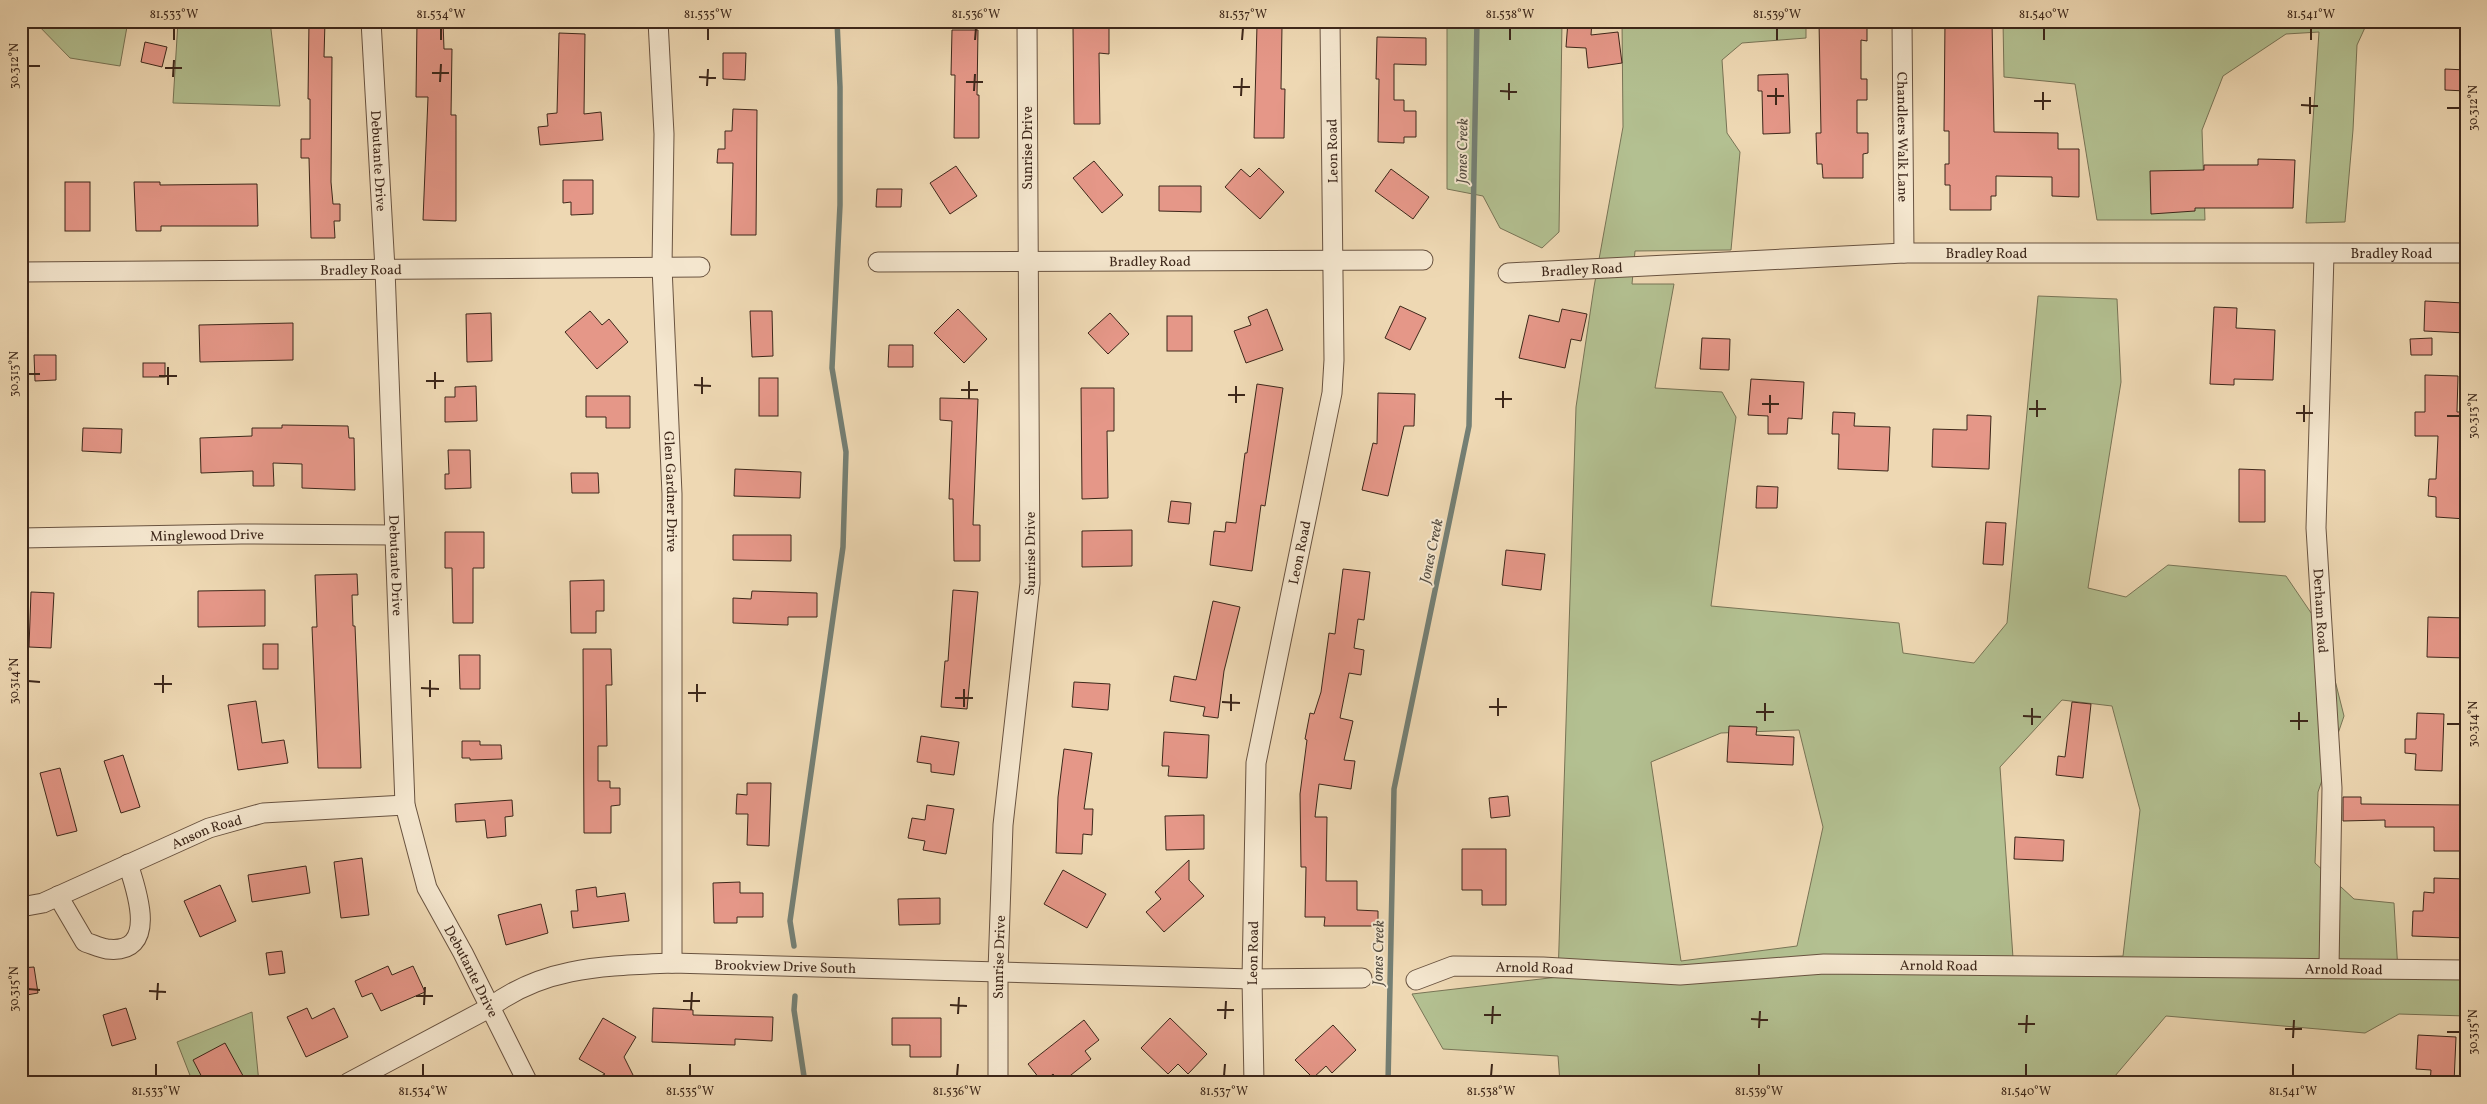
<svg xmlns="http://www.w3.org/2000/svg" width="2487" height="1104" font-family="Vollkorn,serif">
<style>
.green{fill:#b3c091;stroke:#787456;fill-rule:evenodd}
.lines{fill:none;stroke-linecap:round;stroke-linejoin:round}
.stream{stroke:#747f74;stroke-width:5.5}
.building{fill:#e59788;stroke:#3d271a}
.minor-casing{stroke:#695340;stroke-width:21}
.minor{stroke:#f4e6ce;stroke-width:19}
.ticks{fill:none;stroke:#3d271a;stroke-width:2}
.labels{text-anchor:middle;stroke-width:4;stroke-linejoin:round;paint-order:stroke}
.street-label{font-size:14px;fill:#3d271a;stroke:#f4e6ce}
.water-label{font-size:15px;font-style:italic;fill:#544c40;stroke:#f4e6ce}
.neatline{fill:none;stroke:#3d271a;stroke-width:2}
.ticks-label{font-size:12px;text-anchor:middle;fill:#3d271a}
</style>
<rect width="100%" height="100%" fill="#eed8b3"/>
<filter id="stains"><feTurbulence type="fractalNoise" baseFrequency=".004" numOctaves="4"/><feColorMatrix values="0 0 0 0 .2 0 0 0 0 .09 0 0 0 0 .02 0 0 0 .5 -.17"/></filter>
<radialGradient id="worn" r=".72"><stop offset=".6" stop-color="#630" stop-opacity="0"/><stop offset="1" stop-color="#630" stop-opacity=".3"/></radialGradient>
<g class="green">
<polygon points="34,21 128,21 120,66 70,58"/>
<polygon points="178,21 270,21 280,106 173,103"/>
<polygon points="1447,21 1562,21 1559,232 1542,248 1500,228 1483,196 1447,189"/>
<path d="M1622,21H1806V38L1742,43L1722,60L1727,133L1740,152L1731,250L1635,251L1632,284H1674L1655,388L1722,392L1736,417L1711,606L1899,623L1903,653L1974,663L2007,623L2038,296L2117,299L2121,382L2088,588L2126,597L2168,565L2286,576L2322,629L2344,716L2318,792L2315,863L2354,899L2394,903L2398,972L2466,970V1016L2399,1014L2365,1033L2166,1016L2109,1083H1560L1558,1056L1443,1049L1412,994L1558,977L1576,407L1594,287L1623,127ZM2062,700L2112,706L2140,810L2123,956L2013,958L2000,767ZM1799,730L1823,827L1797,946L1681,961L1651,762L1721,733Z"/>
<polygon points="2003,21 2368,21 2357,45 2353,130 2345,222 2306,223 2319,32 2286,34 2223,76 2202,130 2205,220 2097,220 2075,84 2004,77"/>
<polygon points="252,1012 259,1083 193,1083 177,1042"/>
</g>
<g class="lines">
<g class="stream">
<polyline points="794,946 790,921 843,547 846,452 832,368 840,205 840,87 837,21"/>
<polyline points="795,996 794,1010 805,1083"/>
<polyline points="1388,1083 1394,789 1469,426 1477,21"/>
</g>
</g>
<g class="building">
<polygon points="309,21 325,21 324,57 332,57 331,182 333,204 340,204 340,221 334,221 335,238 311,238 309,158 301,158 301,139 310,139 310,99 308,99"/>
<polygon points="417,21 443,21 444,49 452,49 451,115 456,115 456,221 423,220 428,97 416,97"/>
<polygon points="1568,21 1592,21 1591,35 1618,32 1622,63 1588,68 1586,48 1566,47"/>
<polygon points="1819,21 1867,21 1867,41 1861,40 1861,79 1867,79 1867,100 1857,100 1857,133 1868,133 1868,153 1863,154 1863,178 1823,178 1822,164 1817,164 1816,133 1821,133"/>
<polygon points="1945,21 1992,21 1994,132 2058,133 2058,149 2079,149 2079,197 2052,196 2052,177 1996,176 1996,196 1991,196 1991,210 1950,210 1950,185 1945,185 1945,164 1949,164 1949,131 1944,131"/>
<polygon points="1257,25 1282,26 1281,89 1285,89 1284,138 1254,138"/>
<polygon points="1073,27 1109,28 1109,54 1099,53 1100,124 1074,124"/>
<polygon points="952,30 978,30 977,95 979,95 979,138 954,138 955,75 951,75"/>
<polygon points="559,33 585,34 584,114 601,112 603,140 540,145 538,127 548,126 547,114 557,113"/>
<polygon points="1377,37 1426,38 1426,65 1394,64 1394,100 1404,100 1404,111 1416,111 1416,137 1404,137 1404,143 1378,142 1379,79 1376,79"/>
<polygon points="145,42 167,47 162,67 141,62"/>
<polygon points="723,53 746,53 745,80 723,79"/>
<polygon points="2445,69 2466,70 2466,91 2445,90"/>
<polygon points="1788,74 1790,133 1763,134 1762,91 1758,91 1758,75"/>
<polygon points="733,109 757,110 756,235 731,235 733,163 717,163 718,149 725,149 725,131 732,131"/>
<polygon points="2258,159 2295,160 2293,208 2195,208 2195,211 2151,214 2150,171 2204,170 2204,165 2258,165"/>
<polygon points="1094,161 1123,195 1102,213 1073,178"/>
<polygon points="956,166 977,196 950,214 930,183"/>
<polygon points="1259,168 1284,192 1260,219 1225,187 1241,169 1250,177"/>
<polygon points="1391,169 1429,197 1413,219 1375,191"/>
<polygon points="563,180 593,180 593,214 571,215 571,202 563,203"/>
<rect x="65" y="182" width="25" height="49"/>
<polygon points="134,182 160,182 160,185 257,184 258,226 161,226 161,231 136,231"/>
<polygon points="1159,186 1201,186 1201,212 1159,211"/>
<polygon points="877,189 902,189 901,207 876,207"/>
<polygon points="2425,301 2464,303 2466,333 2424,331"/>
<polygon points="1400,306 1426,318 1410,350 1385,338"/>
<polygon points="2214,307 2237,308 2236,328 2275,330 2273,380 2234,379 2234,385 2210,384"/>
<polygon points="958,309 987,339 964,363 934,333"/>
<polygon points="1267,309 1283,350 1246,363 1234,331 1251,325 1248,317"/>
<polygon points="1562,309 1587,314 1581,341 1571,339 1565,368 1519,358 1529,315 1559,322"/>
<polygon points="590,311 602,325 609,319 628,342 597,369 565,332"/>
<polygon points="750,311 772,311 773,356 752,357"/>
<polygon points="491,313 492,361 467,362 466,314"/>
<polygon points="1110,313 1129,334 1108,354 1088,333"/>
<rect x="1167" y="316" width="25" height="35"/>
<polygon points="293,323 293,360 200,362 199,325"/>
<polygon points="1702,338 1730,339 1729,370 1700,369"/>
<polygon points="2432,338 2432,355 2411,355 2410,339"/>
<polygon points="889,345 913,345 913,367 888,367"/>
<polygon points="34,355 56,355 56,380 35,381"/>
<rect x="143" y="363" width="22" height="14"/>
<polygon points="2425,375 2458,376 2457,412 2466,412 2466,519 2436,517 2436,497 2428,496 2429,479 2436,479 2438,436 2415,436 2415,412 2425,412"/>
<rect x="759" y="378" width="19" height="38"/>
<polygon points="1751,379 1804,382 1802,419 1788,418 1787,434 1768,434 1768,416 1748,415"/>
<polygon points="1257,384 1283,388 1265,506 1261,505 1252,571 1210,565 1214,531 1225,532 1226,522 1236,523 1245,453 1247,453"/>
<polygon points="476,386 477,421 445,422 445,397 455,397 455,387"/>
<polygon points="1081,388 1114,388 1114,431 1107,431 1108,498 1082,499"/>
<polygon points="1378,393 1415,394 1414,426 1404,426 1388,496 1362,490 1373,443 1377,444"/>
<polygon points="586,396 630,396 630,428 606,428 606,417 586,417"/>
<polygon points="940,398 978,399 973,525 980,525 980,561 954,561 953,499 949,499 952,421 940,420"/>
<polygon points="1833,412 1855,413 1854,426 1890,427 1888,471 1838,469 1839,434 1832,434"/>
<polygon points="1967,415 1991,416 1989,469 1932,467 1933,429 1967,430"/>
<polygon points="282,425 348,426 349,438 354,438 355,490 302,488 302,464 273,463 274,486 253,486 253,471 201,473 200,438 252,436 252,428 282,428"/>
<polygon points="83,428 122,429 121,453 82,451"/>
<polygon points="448,450 470,450 471,488 445,489 445,474 449,474"/>
<polygon points="735,469 801,472 800,498 734,496"/>
<polygon points="2239,469 2265,470 2265,522 2239,522"/>
<polygon points="571,473 598,473 599,493 572,493"/>
<polygon points="1757,486 1778,487 1777,508 1756,508"/>
<polygon points="1171,501 1191,503 1189,524 1168,522"/>
<polygon points="1986,522 2006,523 2003,565 1983,564"/>
<polygon points="1132,530 1132,566 1082,567 1082,531"/>
<polygon points="445,532 484,532 484,568 473,568 473,623 453,623 452,568 445,568"/>
<polygon points="733,535 791,535 791,561 733,560"/>
<polygon points="1506,550 1545,554 1541,590 1502,585"/>
<polygon points="1343,569 1370,572 1364,620 1358,619 1354,648 1364,650 1361,675 1349,673 1340,718 1353,721 1344,760 1355,761 1351,789 1319,784 1315,817 1327,817 1326,881 1357,881 1357,910 1378,911 1378,926 1324,926 1325,917 1305,917 1306,867 1301,867 1300,794 1307,740 1305,739 1310,713 1314,714 1321,692 1329,633 1335,634"/>
<polygon points="357,574 358,595 352,595 353,626 355,626 361,768 318,768 312,627 317,627 315,575"/>
<polygon points="604,580 604,611 596,611 596,633 571,633 570,581"/>
<polygon points="265,590 265,626 198,627 198,591"/>
<polygon points="953,590 978,592 967,709 941,707 945,661 948,661"/>
<polygon points="752,591 817,593 817,617 788,617 788,625 733,623 733,598 751,599"/>
<polygon points="31,592 54,593 51,648 29,647"/>
<polygon points="1213,601 1240,607 1224,671 1218,718 1203,716 1205,707 1170,701 1174,676 1196,680"/>
<polygon points="2428,617 2466,618 2466,658 2427,657"/>
<rect x="263" y="644" width="15" height="25"/>
<polygon points="583,649 611,649 612,685 606,685 607,746 598,746 598,781 610,781 610,788 620,788 620,805 611,806 611,833 584,833"/>
<polygon points="459,655 480,655 480,689 460,689"/>
<polygon points="1074,682 1110,684 1108,710 1072,707"/>
<polygon points="256,701 262,743 284,740 288,763 238,770 228,705"/>
<polygon points="2072,702 2091,704 2083,778 2056,775 2058,756 2065,757"/>
<polygon points="2417,713 2444,714 2442,771 2415,770 2416,754 2405,753 2405,739 2416,739"/>
<polygon points="1729,726 1757,727 1756,735 1794,737 1793,765 1727,762"/>
<polygon points="1164,732 1209,735 1207,778 1168,776 1169,766 1162,766"/>
<polygon points="921,736 959,742 954,775 931,772 931,764 917,762"/>
<polygon points="462,741 480,741 480,745 501,745 502,759 470,760 470,758 462,758"/>
<polygon points="1064,749 1092,753 1084,809 1093,809 1092,835 1083,834 1082,854 1056,853 1058,797"/>
<polygon points="123,755 140,807 121,813 104,761"/>
<polygon points="60,768 77,831 57,836 40,773"/>
<polygon points="747,783 771,783 769,846 747,845 748,814 736,814 737,794 747,795"/>
<polygon points="1508,796 1510,816 1491,818 1489,798"/>
<polygon points="2343,797 2361,797 2361,804 2465,805 2465,851 2434,851 2434,827 2385,827 2385,820 2343,821"/>
<polygon points="512,800 513,816 505,817 506,836 487,838 485,820 456,822 455,804"/>
<polygon points="927,805 954,809 946,854 923,850 925,841 908,838 912,818 925,820"/>
<polygon points="1204,815 1204,849 1166,850 1165,816"/>
<polygon points="2015,837 2064,840 2063,861 2014,859"/>
<polygon points="1462,849 1506,849 1506,905 1482,905 1482,890 1462,890"/>
<polygon points="362,858 369,915 341,918 334,862"/>
<polygon points="1189,860 1189,880 1204,896 1164,932 1146,912 1161,899 1155,892"/>
<polygon points="306,866 310,893 252,902 248,875"/>
<polygon points="1063,870 1106,894 1087,928 1044,904"/>
<polygon points="2434,878 2466,879 2466,938 2412,936 2413,911 2423,911 2424,892 2434,893"/>
<polygon points="740,882 740,893 763,893 763,917 737,917 737,923 714,923 713,883"/>
<polygon points="220,885 236,921 200,937 184,901"/>
<polygon points="596,887 597,897 625,893 629,921 573,928 571,911 578,911 576,890"/>
<polygon points="940,898 940,924 899,925 898,899"/>
<polygon points="541,904 548,933 506,945 498,915"/>
<polygon points="282,951 285,973 269,975 266,953"/>
<polygon points="388,966 392,975 413,966 425,992 381,1011 372,993 362,997 355,981"/>
<polygon points="34,967 38,993 21,996 21,968"/>
<polygon points="126,1008 136,1039 112,1046 103,1015"/>
<polygon points="307,1008 312,1019 334,1008 348,1037 306,1057 287,1017"/>
<polygon points="653,1008 693,1010 693,1015 773,1017 772,1041 735,1039 735,1045 652,1042"/>
<polygon points="603,1018 636,1037 624,1057 637,1083 587,1083 605,1074 579,1059"/>
<polygon points="892,1018 941,1018 941,1057 910,1057 910,1045 892,1045"/>
<polygon points="1170,1018 1207,1054 1188,1074 1178,1064 1168,1074 1141,1048"/>
<polygon points="1084,1020 1099,1040 1085,1051 1091,1059 1061,1083 1053,1074 1043,1083 1028,1064"/>
<polygon points="1333,1025 1356,1050 1332,1073 1326,1066 1313,1078 1295,1060"/>
<polygon points="2418,1035 2456,1037 2454,1083 2430,1083 2431,1070 2416,1069"/>
<polygon points="225,1043 247,1083 205,1083 193,1060"/>
</g>
<g class="lines">
<g class="minor-casing">
<g id="minor">
<path id="s1" d="M371,21L385,269L405,805L427,888L463,953L528,1083"/>
<path id="s2" d="M658,21L664,134L662,267L672,494V963"/>
<path id="s3" d="M1902,21L1904,253"/>
<path id="s4" d="M2324,255L2316,528L2332,788L2329,968"/>
<path id="s5" d="M878,262L1423,260"/>
<path id="s6" d="M21,272L700,267"/>
<path id="s7" d="M1508,273L1904,253H2466"/>
<path id="s8" d="M21,538L241,534L394,535"/>
<path d="M58,896L85,942C92,944 100,948 107,949C159,955 137,891 128,864"/>
<path id="s9" d="M21,907L43,903L209,828L263,813L405,805"/>
<path id="s10" d="M1416,980L1453,966L1543,967L1680,975L1824,964L2466,970"/>
<path id="s11" d="M348,1083L489,1008C544,966 605,966 672,963L1252,979L1362,978"/>
<path id="s12" d="M998,1083V971L1003,825L1030,583L1027,21"/>
<path id="s13" d="M1254,1083L1252,979L1256,763L1332,393L1334,360L1330,21"/>
</g>
</g>
<use href="#minor" class="minor"/>
</g>
<path class="ticks" d="M174,40V28M441,40V28M708,40V28M975,40L976,28M1242,40L1243,28M1510,40V28M1777,40V28M2044,40V28M2311,40V28M28,66H40M165,68H182M432,73H449M173,77L174,60M699,77L716,78M440,82L441,64M966,82H983M707,86L708,69M1233,87H1250M974,91L975,74M1500,91L1517,92M1241,96L1242,78M1767,96H1784M1509,100V83M2034,101H2051M1776,105V88M2301,105L2318,106M2447,108H2460M2043,110V92M2310,114V97M28,374H40M159,376H177M426,381H444M168,385V367M694,385L711,386M435,389V372M961,390H978M702,394V377M1228,395H1245M969,399V381M1495,399H1512M1236,403V386M1762,404H1779M1503,408V391M2029,409H2046M1770,413V395M2296,413H2313M2447,416H2460M2037,417V400M2304,422V405M28,681L40,682M154,684H172M421,688L439,689M163,693V675M688,693H706M430,697V680M955,698H973M697,702V684M1222,702L1240,703M964,707V689M1489,707H1507M1231,711V694M1756,712H1774M1498,716V698M2023,716L2041,717M1765,721V703M2290,721H2308M2447,724H2460M2032,725V708M2299,730V712M28,989L40,990M149,991L166,992M416,996H433M157,1000L158,983M683,1001H700M424,1005L425,987M950,1005L967,1006M691,1010L692,992M1217,1010H1234M958,1014L959,997M1484,1015H1501M1225,1019L1226,1001M1751,1019L1768,1020M1492,1024L1493,1006M2018,1024H2035M1759,1028L1760,1011M2285,1029H2302M2447,1032H2460M2026,1033L2027,1015M2293,1038L2294,1020M156,1076V1064M423,1076V1064M690,1076V1064M957,1076L958,1064M1224,1076L1225,1064M1491,1076L1492,1064M1759,1076V1064M2026,1076V1064M2293,1076V1064"/>
<g class="labels">
<g class="street-label">
<text dy="5" stroke="none"><textPath href="#s3" startOffset="116">Chandlers Walk Lane</textPath></text>
<text transform="translate(1027 148) rotate(-90)" y="5">Sunrise Drive</text>
<text transform="translate(1332 151) rotate(-91)" y="5">Leon Road</text>
<text dy="5" stroke="none"><textPath href="#s1" startOffset="140">Debutante Drive</textPath></text>
<text dy="5" stroke="none"><textPath href="#s7" startOffset="479">Bradley Road</textPath></text>
<text dy="5" stroke="none"><textPath href="#s7" startOffset="884">Bradley Road</textPath></text>
<text dy="5" stroke="none"><textPath href="#s5" startOffset="272">Bradley Road</textPath></text>
<text dy="5" stroke="none"><textPath href="#s6" startOffset="340">Bradley Road</textPath></text>
<text dy="5" stroke="none"><textPath href="#s7" startOffset="74">Bradley Road</textPath></text>
<text dy="5" stroke="none"><textPath href="#s2" startOffset="471">Glen Gardner Drive</textPath></text>
<text dy="5" stroke="none"><textPath href="#s8" startOffset="186">Minglewood Drive</textPath></text>
<text dy="5" stroke="none"><textPath href="#s12" startOffset="531">Sunrise Drive</textPath></text>
<text dy="5" stroke="none"><textPath href="#s13" startOffset="535">Leon Road</textPath></text>
<text dy="5" stroke="none"><textPath href="#s1" startOffset="545">Debutante Drive</textPath></text>
<text dy="5" stroke="none"><textPath href="#s4" startOffset="356">Derham Road</textPath></text>
<text dy="5" stroke="none"><textPath href="#s9" startOffset="201">Anson Road</textPath></text>
<text dy="5" stroke="none"><textPath href="#s13" startOffset="130">Leon Road</textPath></text>
<text dy="5" stroke="none"><textPath href="#s12" startOffset="126">Sunrise Drive</textPath></text>
<text dy="5" stroke="none"><textPath href="#s10" startOffset="526">Arnold Road</textPath></text>
<text dy="5" stroke="none"><textPath href="#s11" startOffset="465">Brookview Drive South</textPath></text>
<text dy="5" stroke="none"><textPath href="#s10" startOffset="121">Arnold Road</textPath></text>
<text dy="5" stroke="none"><textPath href="#s10" startOffset="931">Arnold Road</textPath></text>
<text dy="5" stroke="none"><textPath href="#s1" startOffset="965">Debutante Drive</textPath></text>
</g>
<g class="water-label">
<text transform="translate(1462 151) rotate(-89)" y="5">Jones Creek</text>
<text transform="translate(1431 551) rotate(-78)" y="5">Jones Creek</text>
<text transform="translate(1378 953) rotate(-89)" y="5">Jones Creek</text>
</g>
</g>
<rect width="2487" height="1104" fill="none" stroke="#eed8b3" stroke-width="55"/>
<rect x="28" y="28" width="2432" height="1048" class="neatline"/>
<g class="ticks-label">
<text x="174" y="18">81.533°W</text>
<text x="441" y="18">81.534°W</text>
<text x="708" y="18">81.535°W</text>
<text x="976" y="18">81.536°W</text>
<text x="1243" y="18">81.537°W</text>
<text x="1510" y="18">81.538°W</text>
<text x="1777" y="18">81.539°W</text>
<text x="2044" y="18">81.540°W</text>
<text x="2311" y="18">81.541°W</text>
<text transform="translate(14 66) rotate(-90)" y="4">30.312°N</text>
<text transform="translate(2473 108) rotate(-90)" y="4">30.312°N</text>
<text transform="translate(14 374) rotate(-90)" y="4">30.313°N</text>
<text transform="translate(2473 416) rotate(-90)" y="4">30.313°N</text>
<text transform="translate(14 681) rotate(-90)" y="4">30.314°N</text>
<text transform="translate(2473 724) rotate(-90)" y="4">30.314°N</text>
<text transform="translate(14 989) rotate(-90)" y="4">30.315°N</text>
<text transform="translate(2473 1032) rotate(-90)" y="4">30.315°N</text>
<text x="156" y="1095">81.533°W</text>
<text x="423" y="1095">81.534°W</text>
<text x="690" y="1095">81.535°W</text>
<text x="957" y="1095">81.536°W</text>
<text x="1224" y="1095">81.537°W</text>
<text x="1491" y="1095">81.538°W</text>
<text x="1759" y="1095">81.539°W</text>
<text x="2026" y="1095">81.540°W</text>
<text x="2293" y="1095">81.541°W</text>
</g>
<rect width="100%" height="100%" filter="url(#stains)"/>
<rect width="100%" height="100%" fill="url(#worn)"/>
</svg>
